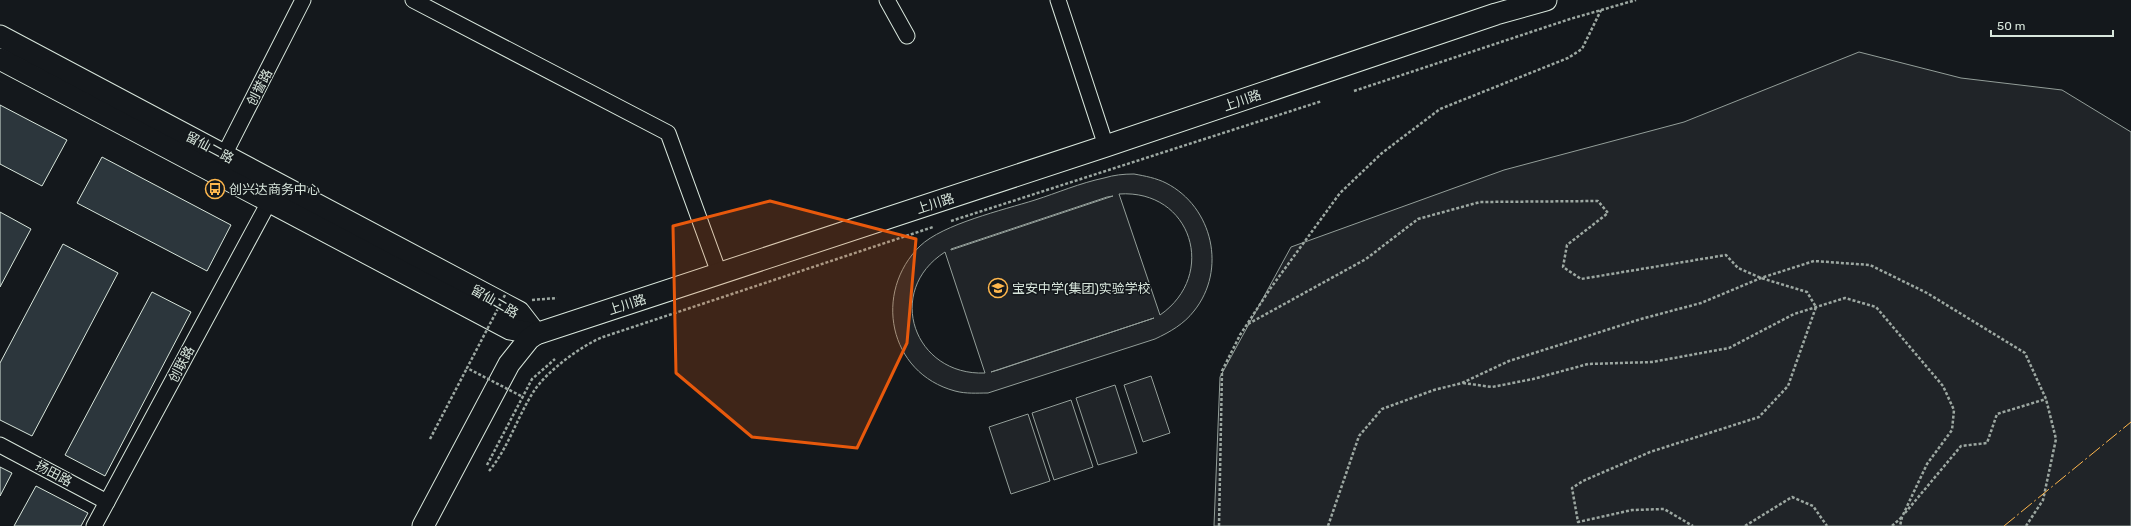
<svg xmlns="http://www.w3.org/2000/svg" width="2131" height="526" font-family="Rubik,'Noto Sans SC',sans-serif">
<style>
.green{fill:#202428;stroke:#939e99;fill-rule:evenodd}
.building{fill:#2c363c;stroke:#d8e6dc}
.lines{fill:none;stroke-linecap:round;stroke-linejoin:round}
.street-casing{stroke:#d8e6dc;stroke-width:17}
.secondary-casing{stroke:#d8e6dc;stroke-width:23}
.path{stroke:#9da8a2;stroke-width:2.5;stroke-dasharray:3 2;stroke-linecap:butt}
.street{stroke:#14181c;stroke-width:15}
.secondary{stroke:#14181c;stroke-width:21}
.path-bridge{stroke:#9da8a2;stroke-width:2.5;stroke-dasharray:3 2;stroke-linecap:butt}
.power{stroke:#ffb74d;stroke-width:1;stroke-dasharray:14 3 2 3;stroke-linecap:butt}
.marked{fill:#e8590c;fill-opacity:0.2;stroke:#e8590c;stroke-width:3;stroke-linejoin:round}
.labels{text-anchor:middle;stroke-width:3;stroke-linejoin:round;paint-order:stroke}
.street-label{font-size:13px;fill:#d8e6dc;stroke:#14181c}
.poi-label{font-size:13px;fill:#d8e6dc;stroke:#14181c;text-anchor:start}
</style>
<rect width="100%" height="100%" fill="#14181c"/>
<g class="green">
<polygon points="1859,52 1961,78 2062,90 2131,132 2131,526 1214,526 1220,377 1291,247 1504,170 1684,122"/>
<path d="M1134,174C1145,176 1156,178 1166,183C1213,207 1227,270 1194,311C1184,324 1170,332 1155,339L988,393C977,393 966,394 955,391C888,373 873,292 920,246C943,224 1003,210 1035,200C1057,193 1080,183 1104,178C1114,175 1123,174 1134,174ZM1119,194C1192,189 1218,275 1160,315ZM1113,196L951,250V249L1107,197ZM945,252L985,373C914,376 884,291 945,252ZM1154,318L998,370L991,372Z"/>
<polygon points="1151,376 1170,433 1143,442 1124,385"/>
<polygon points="1115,385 1137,453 1098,465 1076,398"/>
<polygon points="1071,400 1093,467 1054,480 1032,413"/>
<polygon points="1028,414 1050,481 1011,494 989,427"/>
</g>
<g class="building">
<polygon points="0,105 67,140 42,186 0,164"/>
<polygon points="102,157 231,225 207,271 77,203"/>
<polygon points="0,212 31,229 0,287"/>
<polygon points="63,244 118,273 32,436 0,420 0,363"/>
<polygon points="152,292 191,312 105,476 65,455"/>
<polygon points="0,467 12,473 0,496"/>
<polygon points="36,486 88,513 81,526 14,526"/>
</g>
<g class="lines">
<g class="street-casing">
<g id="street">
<polyline points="413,0 668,133 719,273"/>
<polyline points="887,0 907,36"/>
<polyline points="1058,0 1106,146"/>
<polyline points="220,163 303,0"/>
<polyline points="0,445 107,502"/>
<polyline points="94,526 269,202"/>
</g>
</g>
<g class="secondary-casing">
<g id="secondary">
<polyline points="0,36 519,312 536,334"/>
<polyline points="0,59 510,329 536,334"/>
<polyline points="423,526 509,364 529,339 536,334 1106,146 1496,14 1546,0"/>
</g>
</g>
<g class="path">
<polyline points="1354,91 1570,19 1636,0"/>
<polyline points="951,221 1322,101"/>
<polyline points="532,300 557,298"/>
<polyline points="1248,324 1366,259 1418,219 1480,202 1598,201 1608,213 1567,245 1563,267 1581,279 1726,255 1738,268 1761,278 1807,292 1816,307 1788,386 1759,417 1650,452 1583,481 1572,488 1578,522 1632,510 1664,509 1693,526"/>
<polyline points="1463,383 1492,387 1533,379 1588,364 1652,362 1729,348 1794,314 1845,298 1876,307 1943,386 1954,410 1952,430 1927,464 1902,517 1900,526"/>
<polyline points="430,439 467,368"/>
<polyline points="487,465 532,379 555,359"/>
<path d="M489,471C509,447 517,417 534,391C546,372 582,345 603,337L933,227"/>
<polyline points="1905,513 1961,446 1987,443 1997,414 2046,399"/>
<polyline points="1219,526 1222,371 1240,335 1270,289 1340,193 1382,153 1440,109 1568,58 1582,49 1601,10"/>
<polyline points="1328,526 1359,436 1382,409 1434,390 1462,383 1509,361 1641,319 1701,303 1761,278 1814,261 1870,265 1927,293 2025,353 2046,399 2056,439 2043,500 2026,526"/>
<polyline points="1745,526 1792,497 1813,506 1827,526"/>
<polyline points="1892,526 1902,517"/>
</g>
<use href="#street" class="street"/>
<use href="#secondary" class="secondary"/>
<polyline class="path-bridge" points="505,295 467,368 523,397"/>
<polyline class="power" points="2004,526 2131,422"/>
</g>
<path class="marked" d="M770,201L916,239L907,343L857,448L752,437L676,373L673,226Z"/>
<defs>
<g id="bus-ring" transform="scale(1)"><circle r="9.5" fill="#14181c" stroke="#ffb74d" stroke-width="1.5"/><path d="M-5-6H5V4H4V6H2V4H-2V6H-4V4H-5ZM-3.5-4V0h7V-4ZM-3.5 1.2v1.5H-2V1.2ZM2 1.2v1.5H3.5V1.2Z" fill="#ffb74d"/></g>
<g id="school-ring" transform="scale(1)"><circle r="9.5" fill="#14181c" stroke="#ffb74d" stroke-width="1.5"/><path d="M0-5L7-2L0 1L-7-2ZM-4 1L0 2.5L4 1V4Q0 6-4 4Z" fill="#ffb74d"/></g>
</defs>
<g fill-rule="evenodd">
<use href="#bus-ring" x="215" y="189"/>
<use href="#school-ring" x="998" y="288"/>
</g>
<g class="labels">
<g class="street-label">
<text transform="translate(259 87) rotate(-63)" y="5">创誉路</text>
<text transform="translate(1242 100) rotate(-19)" y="5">上川路</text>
<text transform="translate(210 147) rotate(28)" y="5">留仙二路</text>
<text transform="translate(935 203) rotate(-18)" y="5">上川路</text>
<text transform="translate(495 301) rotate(30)" y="5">留仙二路</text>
<text transform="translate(627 304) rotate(-18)" y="5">上川路</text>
<text transform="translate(181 364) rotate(-62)" y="5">创联路</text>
<text transform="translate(54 473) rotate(28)" y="5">扬田路</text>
</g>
<g class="poi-label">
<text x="229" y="194">创兴达商务中心</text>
<text x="1012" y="293">宝安中学(集团)实验学校</text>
</g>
</g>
<path d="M1991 30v6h122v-6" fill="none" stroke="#d8e6dc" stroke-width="2"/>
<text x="1997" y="30" font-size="12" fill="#d8e6dc" stroke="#14181c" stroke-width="3" paint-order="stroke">50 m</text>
</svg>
